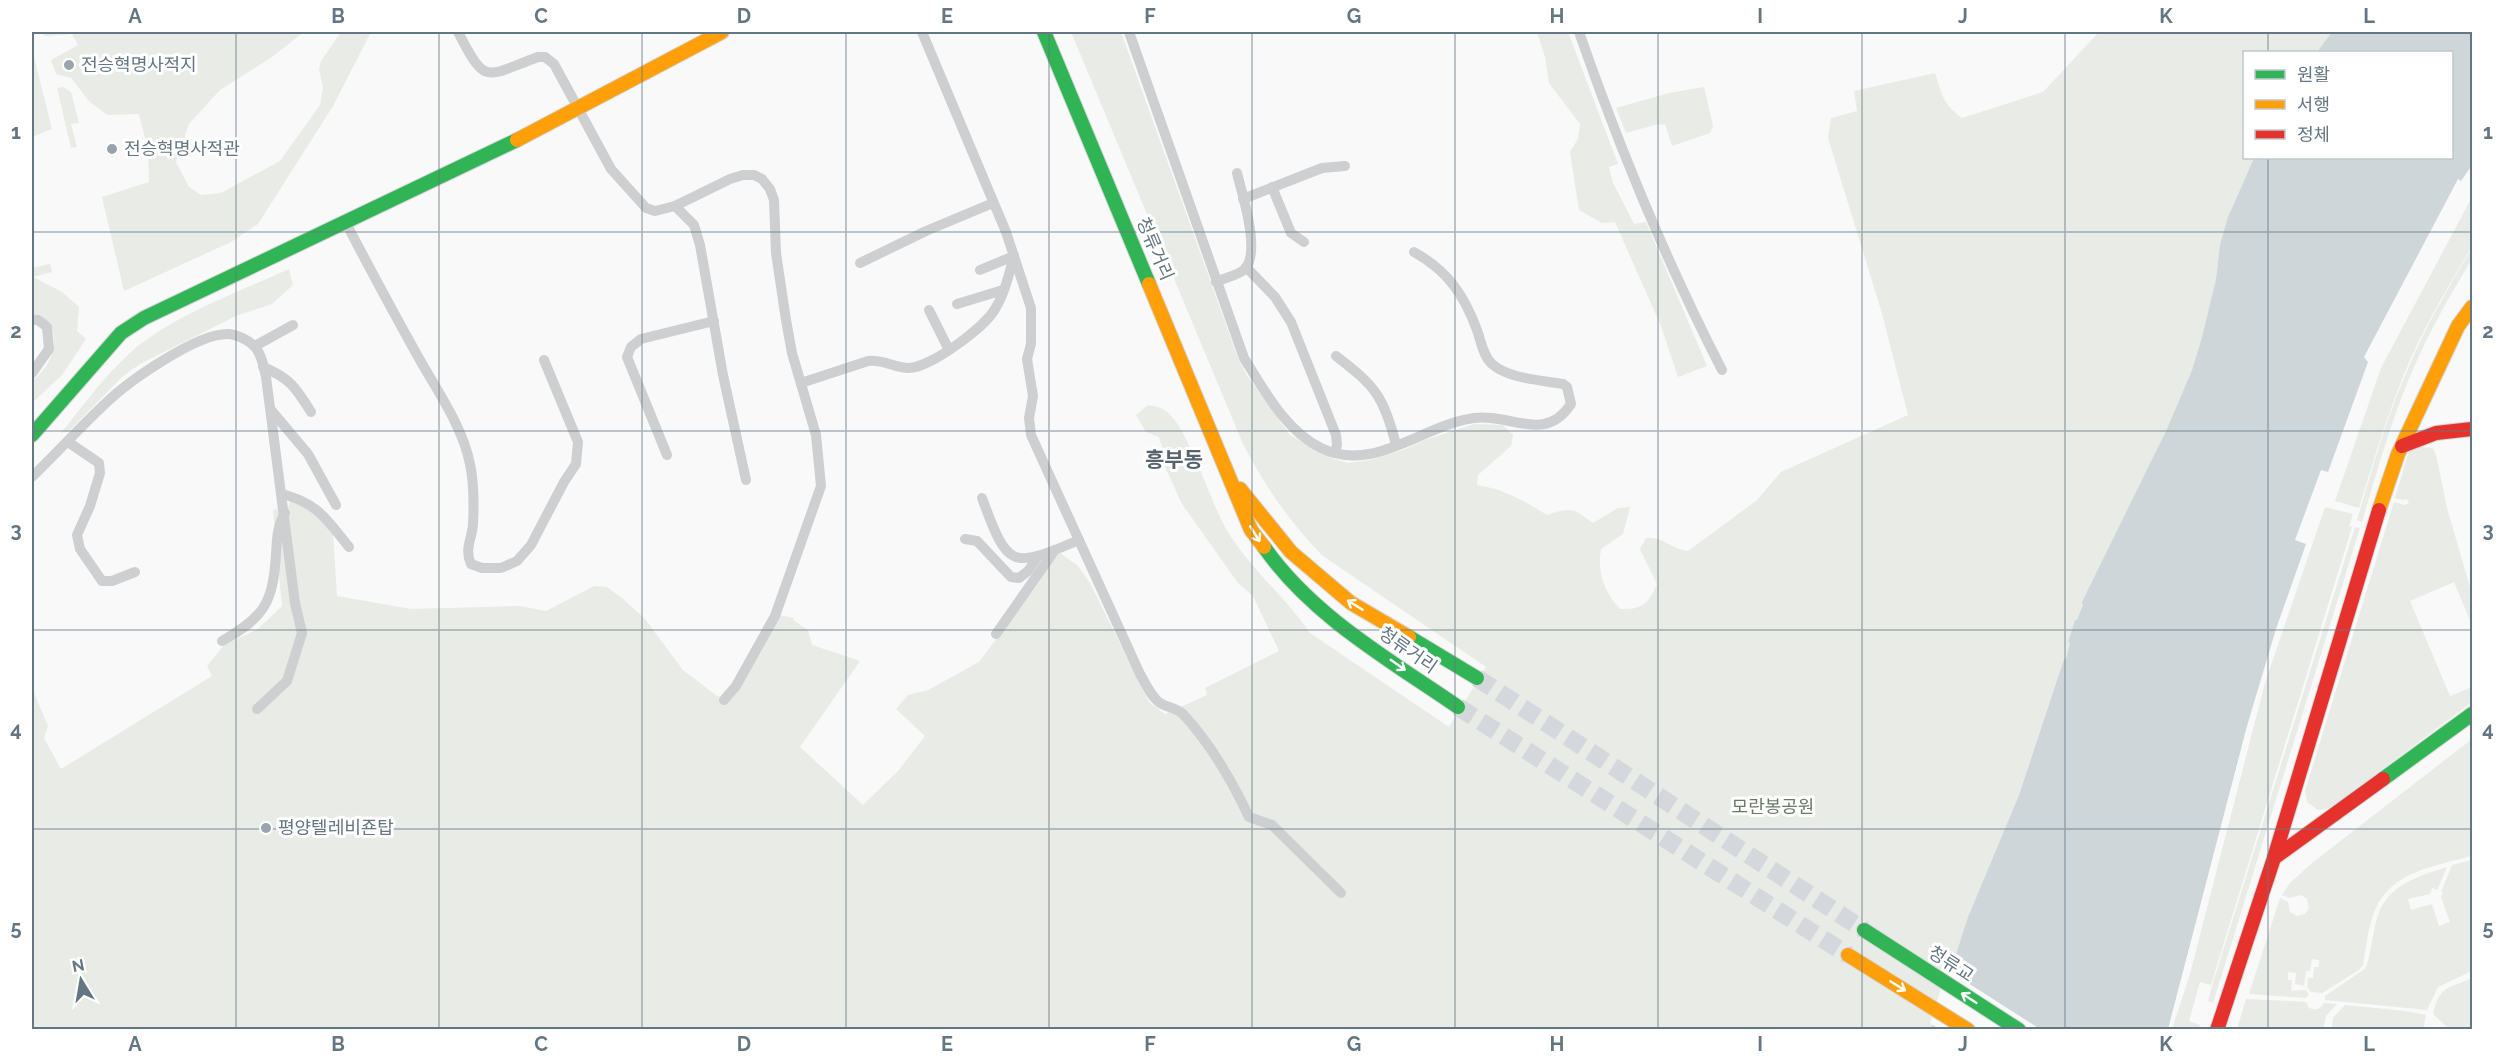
<svg xmlns="http://www.w3.org/2000/svg" width="2504" height="1061" font-family="Raleway,'Noto Sans KR',sans-serif">
<style>
.green{fill:#e8ebe6}
.water{fill:#ced6d9}
.pier{fill:#f9f9f9}
.lines{fill:none;stroke-linecap:round;stroke-linejoin:round}
.primary-tunnel{stroke:#d4d8dc;stroke-width:18;stroke-dasharray:18 9;stroke-linecap:butt}
.fast-casing{stroke:#d5d6d7;stroke-width:16}
.slow-casing{stroke:#d5d6d7;stroke-width:16}
.jam-casing{stroke:#d5d6d7;stroke-width:16}
.street{stroke:#cecfd0;stroke-width:10}
.fast{stroke:#30b455;stroke-width:14}
.slow{stroke:#ff9f0a;stroke-width:14}
.jam{stroke:#e5322d;stroke-width:14}
.oneway{stroke:#fff}
.grid{fill:none;stroke:#657683;stroke-width:1.5;stroke-opacity:0.55}
.poi-dot{fill:#99a4ac;stroke:#fff;stroke-width:2}
.labels{text-anchor:middle;stroke-width:6;stroke-linejoin:round;paint-order:stroke}
.poi-label{font-size:18px;fill:#657683;stroke:#fff;text-anchor:start}
.street-label{font-size:18px;fill:#657683;stroke:#fff}
.park-label{font-size:18px;fill:#687a64;stroke:#fff}
.quarter-label{font-size:21px;font-weight:bold;fill:#57646e;stroke:#fff}
.neatline{fill:none;stroke:#657683;stroke-width:2}
.grid-label{font-size:20px;text-anchor:middle;font-weight:bold;fill:#657683}
</style>
<rect width="100%" height="100%" fill="#f9f9f9"/>
<g class="green">
<polygon points="43,32 304,32 272,57 220,90 189,124 176,162 189,187 201,195 221,193 280,161 320,105 323,88 319,69 321,61 341,32 371,32 333,106 258,224 231,242 124,291 102,197 149,182 148,150 139,114 107,115 89,101 71,78 56,74 51,60 78,45 72,34 45,36"/>
<path d="M1071,32H1121L1238,358L1246,374L1290,435L1334,459L1348,463L1370,460L1403,450L1425,440L1474,424L1503,425L1513,435L1511,446L1478,475L1477,485C1504,489 1524,501 1547,515C1571,507 1573,508 1593,523L1618,508L1630,507L1623,534L1601,549C1597,572 1604,592 1620,609C1641,610 1649,604 1657,584L1640,549L1646,538C1663,536 1670,549 1688,551L1756,501L1781,472L1908,415L1881,310L1828,138L1831,118L1857,111L1854,91L1935,73C1942,95 1943,104 1962,118L2043,92L2099,32H2332L2317,52H2244V158H2254L2228,217L2220,244L2216,279L2202,337L2192,370L2166,431L2077,620H2075L2068,641L2071,642L2066,659H2064L2019,795L1968,917L1931,1029H32V688L48,726L44,738L61,769L212,676L207,666L224,645L258,629L282,606L273,510L288,508L290,500L303,502L333,532L337,596L411,609L520,606L546,611L594,586L607,587L622,598L645,619L683,670L717,696L732,699L779,615L794,618L793,620L808,630L812,645L860,661L800,747L863,805L898,771L925,736L896,709L908,695L928,690L979,662L1039,582L1049,564L1060,553L1078,566L1090,583L1149,702L1165,714L1205,696L1207,694L1205,688L1279,651L1253,596L1238,583L1182,504L1162,460L1165,457L1159,437L1146,432L1136,415L1148,405C1154,406 1161,407 1166,411C1188,427 1210,501 1226,529C1249,568 1285,596 1310,633L1449,727L1486,667L1323,556C1291,524 1264,485 1243,444Z"/>
<polygon points="1537,32 1568,32 1618,164 1609,167 1613,183 1634,224 1646,222 1707,366 1678,377 1661,326 1615,222 1602,223 1579,210 1570,152 1578,139 1580,124 1549,83 1545,57"/>
<polygon points="32,49 52,129 32,137"/>
<polygon points="63,87 71,92 79,123 71,124 77,147 71,148 57,88"/>
<polygon points="1704,87 1713,126 1710,133 1672,146 1665,124 1655,125 1626,133 1616,108 1669,93"/>
<path d="M2472,197L2471,232L2472,246C2448,287 2423,328 2405,372C2387,416 2373,462 2359,508L2335,501L2381,368Z"/>
<path d="M2472,248V259C2445,303 2419,350 2401,399C2386,439 2374,481 2362,522L2357,520C2372,470 2386,419 2407,371C2425,328 2448,288 2472,248Z"/>
<path d="M50,264L52,272L33,277L62,292L79,307L77,331L86,339L62,375L32,403V381C50,367 60,346 50,323L32,317V268Z"/>
<path d="M289,269L293,285L272,304L236,316L140,364L122,377L69,431L61,433C83,406 104,376 130,353C173,315 237,293 289,269Z"/>
<polygon points="2416,446 2433,448 2436,455 2447,508 2472,594 2472,625 2454,582 2410,601 2450,696 2472,687 2472,702 2340,801 2327,809 2318,810 2307,802 2305,791 2394,502 2404,505 2409,503 2407,499 2403,500 2395,498 2410,448"/>
<polygon points="2325,507 2353,514 2349,526 2352,527 2211,985 2200,982 2189,1021 2200,1025 2199,1029 2172,1029 2190,974 2265,683"/>
<polygon points="2355,527 2360,528 2213,1003 2208,1001 2212,986"/>
<path d="M2472,739V856C2436,866 2391,871 2375,910C2368,927 2366,947 2363,965L2359,970L2322,993L2311,992L2307,987L2308,978H2313L2314,967H2319V960L2312,959L2310,971H2306L2304,986L2295,984L2296,973L2288,972V980H2292L2291,991L2305,990L2309,994L2306,998L2249,994L2280,898L2288,902L2290,912L2297,916L2305,914L2309,908L2307,899L2301,895L2289,898L2282,895L2290,883L2312,863Z"/>
<path d="M2472,860V971L2438,987L2427,1010L2325,1000V996L2366,968C2371,953 2372,937 2376,922C2384,886 2416,877 2447,867L2437,890L2432,888L2430,894L2408,899L2411,910L2432,904L2439,926L2450,922L2441,897L2443,893L2441,892L2452,865Z"/>
<path d="M2472,978V1029H2449L2433,1014C2439,986 2449,988 2472,978Z"/>
<path d="M2246,999L2306,1002L2309,1008C2316,1011 2321,1009 2324,1003L2337,1004L2326,1016L2323,1029H2237Z"/>
<polygon points="2345,1005 2405,1011 2426,1015 2423,1029 2332,1029 2333,1018"/>
</g>
<polygon class="water" points="2332,32 2472,32 2472,165 2461,181 2458,179 2364,357 2368,362 2328,472 2321,470 2295,540 2306,544 2276,629 2247,726 2168,1029 1931,1030 1968,917 2019,795 2064,659 2066,659 2070,643 2068,642 2075,620 2077,620 2083,605 2082,602 2166,431 2192,370 2202,337 2216,279 2220,244 2228,217 2254,158 2452,158 2452,52 2317,52"/>
<polygon class="pier" points="1947,969 1957,976 2040,1029 1940,1030 1930,1023"/>
<g class="lines">
<g class="primary-tunnel">
<polyline points="1477,678 1864,930"/>
<polyline points="1458,707 1848,955"/>
</g>
<g class="fast-casing">
<g id="fast">
<polyline points="1044,32 1149,284"/>
<polyline points="32,435 121,333 144,318 517,140"/>
<path d="M1264,547C1312,616 1390,660 1458,707"/>
<polyline points="1409,637 1477,678"/>
<polyline points="2383,779 2472,714"/>
<polyline points="1864,930 2019,1030"/>
</g>
</g>
<g class="slow-casing">
<g id="slow">
<polyline points="517,140 722,32"/>
<polyline points="1149,284 1251,530 1264,547"/>
<polyline points="1240,489 1291,552 1351,603 1409,637"/>
<polyline points="2379,510 2398,454 2458,326 2472,307"/>
<polyline points="1848,955 1968,1030"/>
</g>
</g>
<g class="jam-casing">
<g id="jam">
<polyline points="2402,446 2436,433 2472,429"/>
<polyline points="2274,858 2379,510"/>
<polyline points="2217,1030 2274,858 2383,779"/>
</g>
</g>
<g class="street">
<path d="M458,32C486,86 484,77 538,57H545L554,64L611,169L646,208L655,211L675,206L730,179L743,175H754L762,179L770,189L774,200L776,253L786,320L792,353L816,435L821,486L775,616L736,686L724,700"/>
<path d="M922,32L1006,232L1031,308V344L1027,359L1033,396L1029,418L1031,435L1140,674C1146,684 1152,699 1162,704C1170,708 1176,708 1183,714C1210,743 1232,781 1249,817L1272,825L1341,893"/>
<path d="M1129,32L1244,358C1264,390 1286,431 1321,448C1374,474 1422,425 1474,418C1510,413 1545,444 1571,404L1567,387L1563,384C1541,380 1509,379 1492,364C1483,356 1481,341 1477,330C1464,295 1448,271 1414,252"/>
<path d="M1579,32C1619,147 1666,261 1722,370"/>
<polyline points="1272,187 1291,233 1304,242"/>
<polyline points="1243,199 1322,168 1345,166"/>
<polyline points="675,206 694,225 700,245 723,375 746,480"/>
<path d="M346,223C369,267 392,310 416,353C435,388 462,424 470,464C474,483 474,505 473,524C472,540 464,548 471,564L482,568H501L517,561L531,545L564,482L576,464L578,442L544,360"/>
<polyline points="860,263 926,231 993,203"/>
<polyline points="1246,267 1275,297 1291,322 1336,435 1337,445 1335,453"/>
<polyline points="980,270 1014,256"/>
<path d="M1216,282C1224,278 1239,275 1245,269C1261,251 1242,194 1237,173"/>
<polyline points="957,304 1003,290"/>
<polyline points="929,310 949,350"/>
<polyline points="32,320 38,320 47,327 49,349 32,373"/>
<polyline points="255,346 293,325"/>
<path d="M1336,356C1375,386 1384,396 1396,445"/>
<path d="M263,367C290,378 296,388 311,412"/>
<path d="M801,383L868,361C883,359 894,368 909,368C930,368 985,327 995,309C1005,293 1009,274 1014,256"/>
<polyline points="271,410 308,454 336,505"/>
<polyline points="68,442 99,463 100,473 90,506 77,535 80,549 102,581 112,581 135,572"/>
<polyline points="667,455 627,357 631,347 641,339 714,321"/>
<path d="M32,477C57,453 81,426 107,402C129,381 196,334 227,334C236,334 249,340 255,347C262,355 264,368 266,377L295,603L302,633L287,681L257,709"/>
<path d="M282,494C318,503 327,520 349,547"/>
<path d="M982,498C1008,569 1011,569 1079,540"/>
<polyline points="965,539 977,541 1011,577 1019,578 1028,571 1037,558"/>
<polyline points="996,634 1055,550"/>
<path d="M222,641C265,617 273,602 276,554C277,538 277,527 285,513"/>
</g>
<use href="#fast" class="fast"/>
<use href="#slow" class="slow"/>
<use href="#jam" class="jam"/>
</g>
<defs><path id="oneway-shaft" d="M-6 0H5M1.5-3L5.5 0L1.5 3" fill="none" stroke-width="1.6" stroke-linecap="round" stroke-linejoin="round" transform="scale(1.5)"/></defs>
<g class="oneway">
<use href="#oneway-shaft" transform="translate(1255 534) rotate(58)"/>
<use href="#oneway-shaft" transform="translate(1355 605) rotate(-148)"/>
<use href="#oneway-shaft" transform="translate(1398 665) rotate(35)"/>
<use href="#oneway-shaft" transform="translate(1898 986) rotate(32)"/>
<use href="#oneway-shaft" transform="translate(1969 998) rotate(-147)"/>
</g>
<path class="grid" d="M236,32V1030M439,32V1030M642,32V1030M846,32V1030M1049,32V1030M1252,32V1030M1455,32V1030M1658,32V1030M1862,32V1030M2065,32V1030M2268,32V52M2268,158V1030M32,232H2472M32,431H2472M32,630H2472M32,829H2472"/>
<g class="poi-dot">
<circle cx="69" cy="65" r="6"/>
<circle cx="112" cy="149" r="6"/>
<circle cx="266" cy="828" r="6"/>
</g>
<g class="labels">
<g class="poi-label">
<text x="81" y="71">전승혁명사적지</text>
<text x="124" y="155">전승혁명사적관</text>
<text x="278" y="834">평양텔레비죤탑</text>
</g>
<g class="street-label">
<text transform="translate(1155 249) rotate(67)" y="6">청류거리</text>
<text transform="translate(1408 650) rotate(35)" y="6">청류거리</text>
<text transform="translate(1951 964) rotate(33)" y="6">청류교</text>
</g>
<g class="park-label">
<text x="1773" y="813">모란봉공원</text>
</g>
<g class="quarter-label">
<text x="1174" y="467">흥부동</text>
</g>
</g>
<rect width="2504" height="1061" fill="none" stroke="#ffffff" stroke-width="66"/>
<rect x="2243" y="51" width="210" height="108" fill="#ffffff" stroke="#c1c8cd" stroke-width="1.5"/>
<rect x="2255" y="70" width="30" height="9" fill="#30b455" stroke="#c1c8cd" stroke-width="1.5"/>
<text x="2297" y="81" font-size="18" fill="#657683">원활</text>
<rect x="2255" y="100" width="30" height="9" fill="#ff9f0a" stroke="#c1c8cd" stroke-width="1.5"/>
<text x="2297" y="111" font-size="18" fill="#657683">서행</text>
<rect x="2255" y="130" width="30" height="9" fill="#e5322d" stroke="#c1c8cd" stroke-width="1.5"/>
<text x="2297" y="141" font-size="18" fill="#657683">정체</text>
<g transform="translate(81 980) rotate(349)" stroke="#ffffff" stroke-width="4.5" paint-order="stroke">
<path d="M0-4.5L10 22L0 15L-10 22Z" fill="#657683"/>
<text y="-9" font-size="16" font-weight="bold" text-anchor="middle" fill="#657683">N</text>
</g>
<rect x="33" y="33" width="2438" height="995" class="neatline"/>
<g class="grid-label">
<text x="135" y="23">A</text>
<text x="338" y="23">B</text>
<text x="541" y="23">C</text>
<text x="744" y="23">D</text>
<text x="947" y="23">E</text>
<text x="1150" y="23">F</text>
<text x="1354" y="23">G</text>
<text x="1557" y="23">H</text>
<text x="1760" y="23">I</text>
<text x="1963" y="23">J</text>
<text x="2166" y="23">K</text>
<text x="2369" y="23">L</text>
<text x="16" y="139">1</text>
<text x="2488" y="139">1</text>
<text x="16" y="338">2</text>
<text x="2488" y="338">2</text>
<text x="16" y="537">3</text>
<text x="2488" y="537">3</text>
<text x="16" y="736">4</text>
<text x="2488" y="736">4</text>
<text x="16" y="935">5</text>
<text x="2488" y="935">5</text>
<text x="135" y="1051">A</text>
<text x="338" y="1051">B</text>
<text x="541" y="1051">C</text>
<text x="744" y="1051">D</text>
<text x="947" y="1051">E</text>
<text x="1150" y="1051">F</text>
<text x="1354" y="1051">G</text>
<text x="1557" y="1051">H</text>
<text x="1760" y="1051">I</text>
<text x="1963" y="1051">J</text>
<text x="2166" y="1051">K</text>
<text x="2369" y="1051">L</text>
</g>
</svg>
